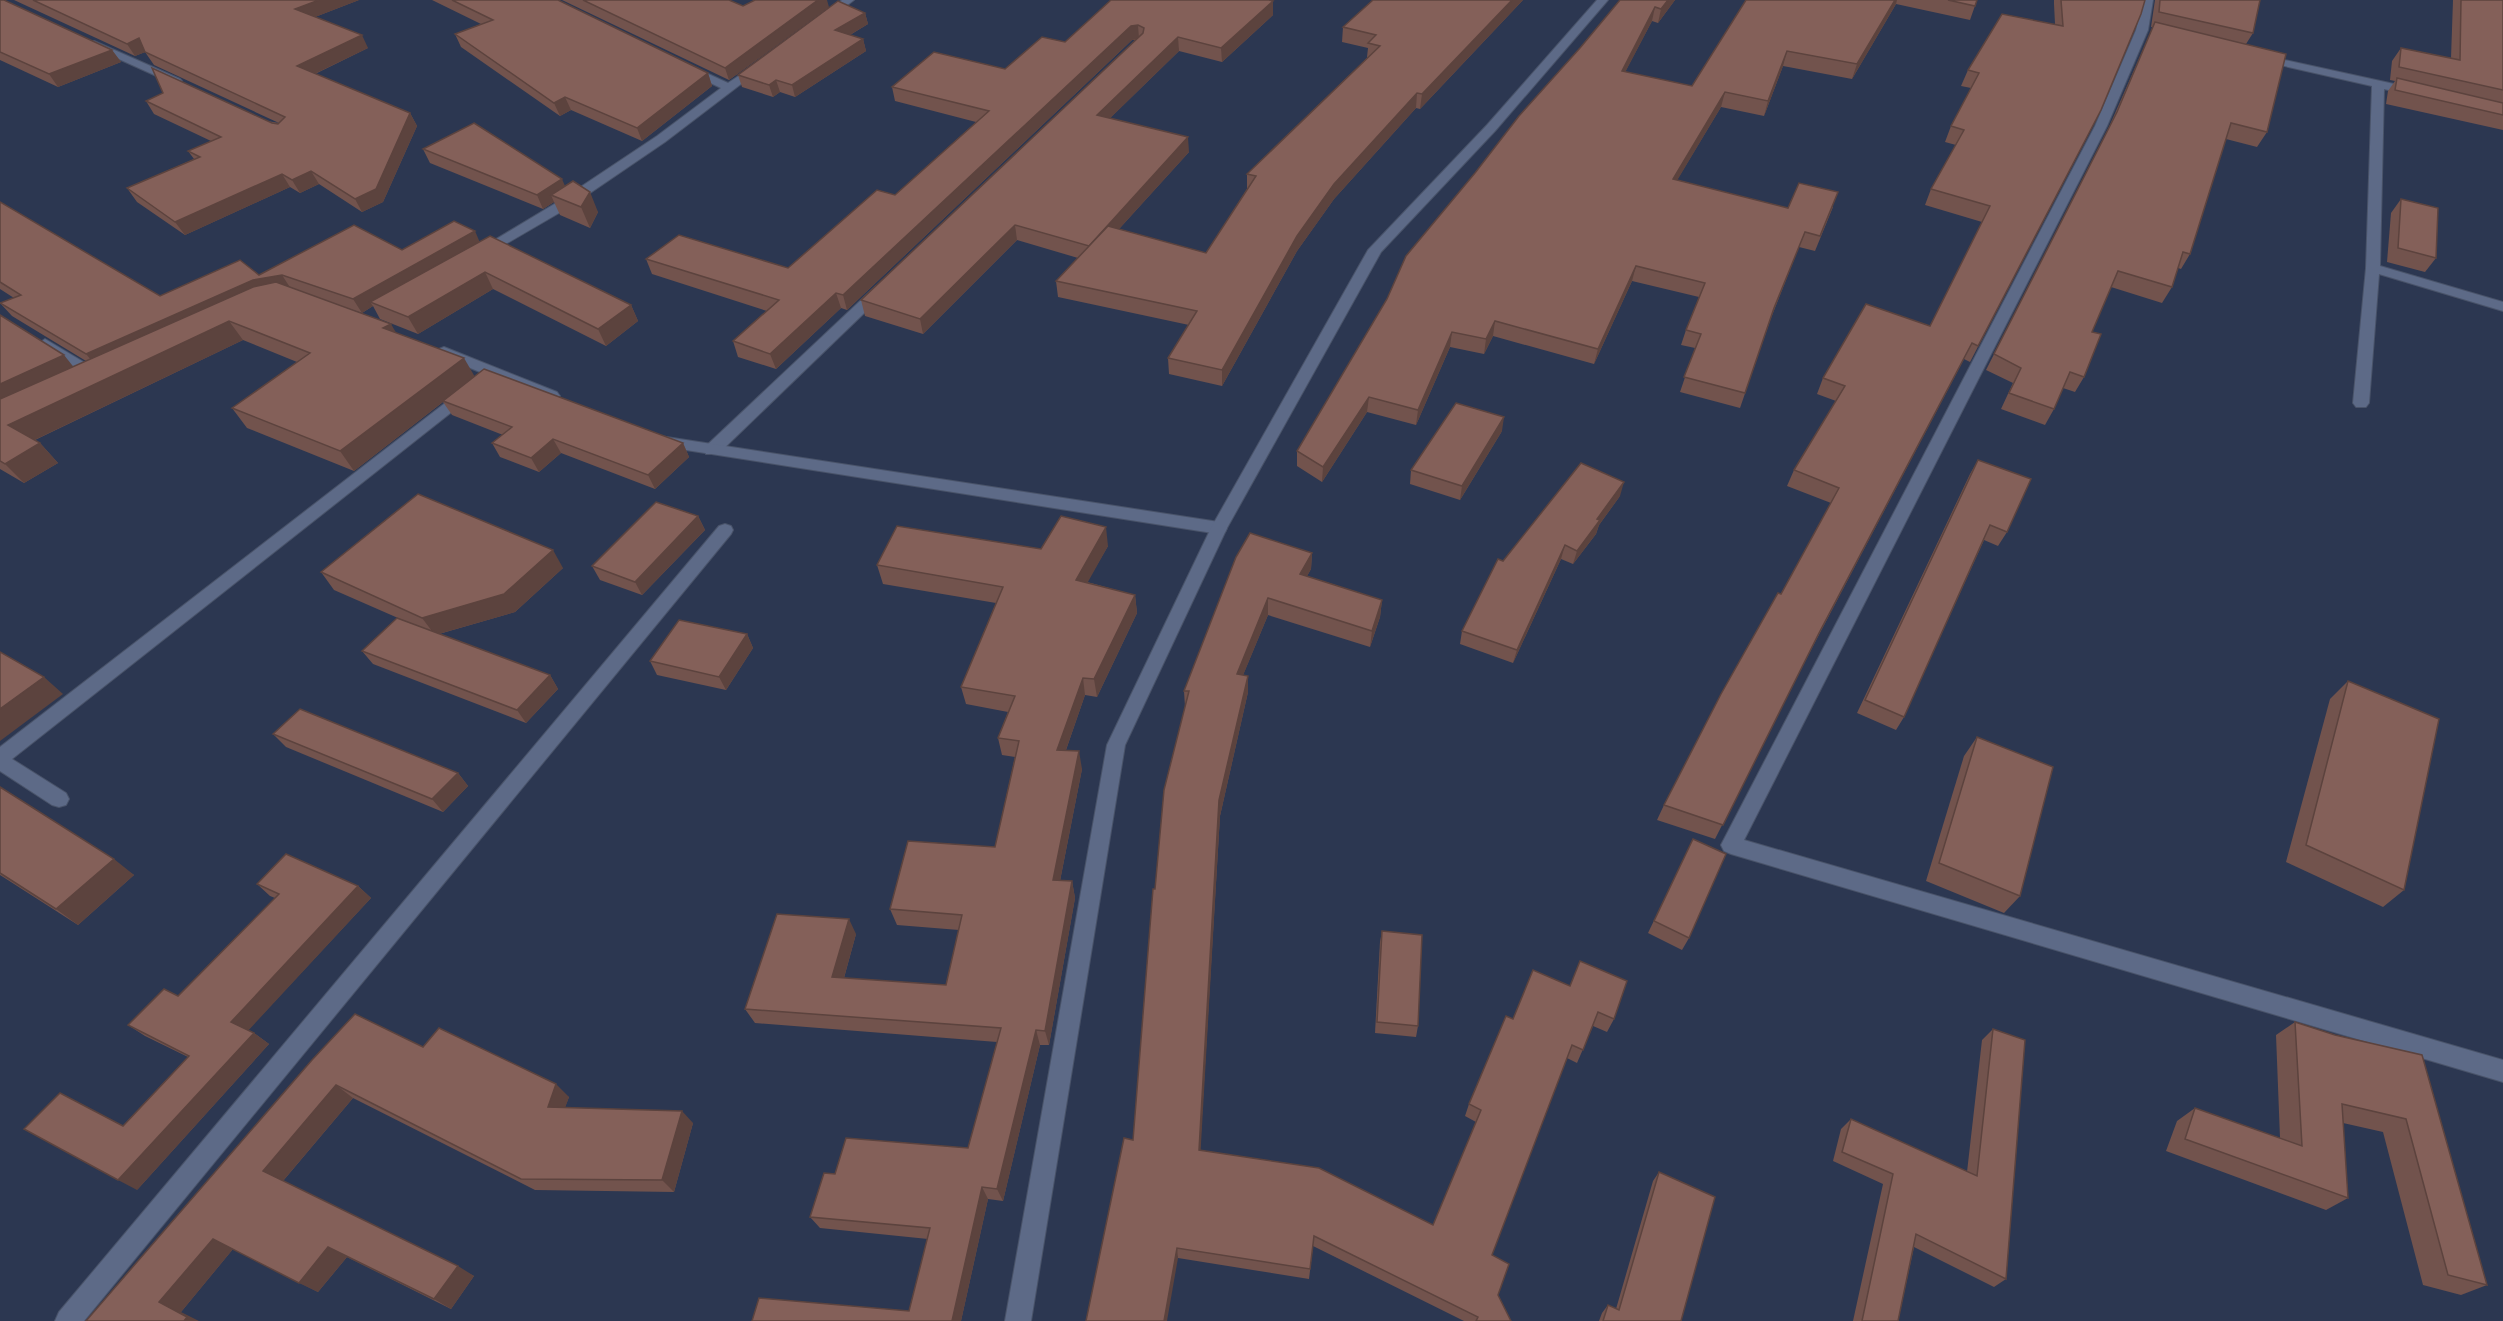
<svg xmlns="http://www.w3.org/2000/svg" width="2503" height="1321" font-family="Georgia,serif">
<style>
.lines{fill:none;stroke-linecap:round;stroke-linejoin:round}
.lane-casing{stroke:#495369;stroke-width:2}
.street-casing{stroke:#495369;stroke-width:2}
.secondary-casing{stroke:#495369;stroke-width:2}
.lane{fill:#5d6a87;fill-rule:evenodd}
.street{fill:#5d6a87;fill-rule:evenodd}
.secondary{fill:#5d6a87;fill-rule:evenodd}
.wall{fill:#72534d}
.shaded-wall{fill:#5c433e}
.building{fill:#846059;stroke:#5c433e;stroke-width:1.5}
</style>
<rect width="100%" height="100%" fill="#2c3751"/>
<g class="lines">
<g class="lane-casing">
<g id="lane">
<polygon points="94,41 180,79 182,81 176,85 172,83 90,46 88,44"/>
<polygon points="2262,55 2417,89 2419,92 2413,96 2384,89 2380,266 2503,302 2503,311 2379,274 2369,403 2366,407 2356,407 2353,403 2366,268 2372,86 2258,60 2256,58"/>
<polygon points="881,285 888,289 886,292 718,454 706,454 704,450 706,446 876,286"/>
<polygon points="467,388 475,393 472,396 12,759 66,793 69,799 66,805 59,807 52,805 0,771 0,747 462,390"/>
<polygon points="725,524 731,526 733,530 731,534 84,1321 55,1321 59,1312 719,526"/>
</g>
</g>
<g class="street-casing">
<g id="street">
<polygon points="842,0 854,0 828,20 820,20 820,16"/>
<polygon points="2143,0 2153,0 2148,30 2107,126 1744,840 2503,1060 2503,1082 1731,854 1724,851 1721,845 2095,126 2136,30"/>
<polygon points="758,63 764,66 762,68 665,142 571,206 485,256 475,256 473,253 561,200 657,136 721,88 683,70 683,66 691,66 728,83"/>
<polygon points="45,339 102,373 104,376 102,379 92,379 40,347 38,344"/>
<polygon points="444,347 557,392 560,396 552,401 547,400 439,355 437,352 439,349"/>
<polygon points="660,436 1219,522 1225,524 1227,528 1225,532 1219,534 654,445 652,441 654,437"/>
</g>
</g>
<g class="secondary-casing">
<polygon id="secondary" points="1597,0 1608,0 1495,131 1381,252 1227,528 1125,745 1031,1321 1005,1321 1107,745 1211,528 1368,250 1487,125"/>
</g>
<use href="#lane" class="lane"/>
<use href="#street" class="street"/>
<use href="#secondary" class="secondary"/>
</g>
<g class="wall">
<polygon points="0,0 112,50 121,62 58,87 0,60"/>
<polygon points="14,0 359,0 315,17 368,48 315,74 410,113 417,126 383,202 362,212 319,184 300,193 290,187 185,235 137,202 127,188 194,159 188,151 211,141 154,114 146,101 279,123 154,65 145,52 135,56"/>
<polygon points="432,0 558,0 708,73 712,86 642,141 571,110 560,116 461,47 455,34 481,24"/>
<polygon points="562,0 729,0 743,6 829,7 729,80"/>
<polygon points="1111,0 1273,15 1222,62 1179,51 1110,118 1189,152 1119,229 1206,253 1247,189 1247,174 1368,57 1367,57 1368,48 1342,42 1343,27 1523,0 1420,109 1416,108 1334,199 1297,251 1222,386 1169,374 1168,358 1189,325 1058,297 1056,281 1078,258 1017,240 923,334 865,316 861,300 1136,40 1132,40 847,310 841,308 776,369 738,357 733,341 767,311 652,274 646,259 788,268 895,195 976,122 895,101 892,87 1005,69 1065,42"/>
<polygon points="1620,0 1675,0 1658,23 1652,21 1625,72 1692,86 1746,0 1977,0 1970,20 1896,4 1852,79 1783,66 1764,116 1721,107 1677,180 1788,208 1833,207 1815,251 1799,247 1771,318 1740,408 1680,392 1695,348 1681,345 1686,330 1699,297 1632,281 1594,364 1493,336 1484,354 1450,347 1416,425 1367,412 1322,482 1297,466 1297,451 1580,48"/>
<polygon points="2054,0 2145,0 2101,110 1970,362 1964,359 1812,648 1715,839 1657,820 1664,805 1831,503 1787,486 1794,470 1836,401 1817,394 1823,378 1930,326 1982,222 1925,205 1931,189 1956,145 1945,142 1951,126 1971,88 1961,86 1968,70 2055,24 2054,4"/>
<polygon points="2155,0 2260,0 2253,33 2246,44 2267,132 2257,147 2226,139 2190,254 2181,269 2178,268 2172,287 2162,303 2111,287 2092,332 2084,377 2075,392 2063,388 2054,409 2045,425 2001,409 2013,383 1986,370 2109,127 2153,27 2151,27"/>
<polygon points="2453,0 2503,0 2503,130 2386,104 2388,91 2395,81 2390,80 2392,61 2401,48 2451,58"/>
<polygon points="865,13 868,24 850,35 863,39 866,51 795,97 780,92 773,97 742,87 738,75"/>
<polygon points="423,149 565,186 598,212 590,228 560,215 554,202 543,209 430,163"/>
<polygon points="2401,199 2436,258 2425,272 2387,262 2391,213"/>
<polygon points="0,202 160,296 259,275 402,250 480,242 631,305 638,321 606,346 493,289 418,334 380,319 373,306 362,313 341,306 396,333 474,377 683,443 689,457 655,489 561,453 539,472 500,457 492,443 503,435 452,415 443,402 354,471 247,428 232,408 297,362 243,340 35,440 40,443 58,463 24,483 0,469 0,315 73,367 86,361 12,316 0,303 14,298 0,289"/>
<polygon points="1502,431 1460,500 1410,484 1411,470"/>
<polygon points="1978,460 2007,532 1998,546 1984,540 1904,717 1896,730 1857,713 1970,474"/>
<polygon points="1620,496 1599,525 1596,534 1573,564 1561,559 1513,663 1460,644 1462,631 1503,561"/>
<polygon points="698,516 705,530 642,595 600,580 592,566"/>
<polygon points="1108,546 1087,582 1135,595 1137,613 1097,697 1085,695 1066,750 1082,769 1060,881 1072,881 1075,898 1049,1045 1040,1045 1003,1201 988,1199 961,1321 752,1321 909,1311 928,1239 820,1228 810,1217 835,1174 968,1148 997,1042 755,1023 745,1009 856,934 844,978 946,985 959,930 897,925 890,909 995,847 1015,757 1002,755 998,738 1008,712 966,704 961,687 996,603 883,584 877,565 1041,549"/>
<polygon points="1312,553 1311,569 1307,576 1382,600 1380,617 1370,647 1268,615 1243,675 1248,692 1220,816 1200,1150 1433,1225 1476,1122 1465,1116 1469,1104 1513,1019 1533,970 1614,1019 1607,1032 1593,1026 1577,1063 1567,1058 1492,1255 1498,1295 1511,1321 1464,1321 1313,1246 1309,1279 1178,1258 1133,1140 1155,889 1185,707 1184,691 1236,557"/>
<polygon points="563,568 515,612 439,634 550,675 558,689 526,723 373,664 362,651 398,618 334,590 321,572"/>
<polygon points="747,634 753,648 726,690 657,675 650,661"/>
<polygon points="2348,681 2404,890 2383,907 2286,862 2330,699"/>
<polygon points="273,734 458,773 468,786 443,812 286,747"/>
<polygon points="1977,737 2020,896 2004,913 1926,881 1964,756"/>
<polygon points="0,787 134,875 78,925 0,875"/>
<polygon points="1693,839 1689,938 1682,950 1648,933"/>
<polygon points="257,884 358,886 371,898 248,1030 254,1033 269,1044 137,1190 188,1057 145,1036 128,1025 178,996 275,898 270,896"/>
<polygon points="1382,931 1418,1026 1416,1037 1375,1033 1380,942"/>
<polygon points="2295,1022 2335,1035 2422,1055 2487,1285 2461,1295 2423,1285 2383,1132 2343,1123 2348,1198 2326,1210 2166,1151 2177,1121 2195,1108 2280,1138 2276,1035"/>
<polygon points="1993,1029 2006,1279 1994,1287 1914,1247 1898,1321 1853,1321 1883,1184 1833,1161 1841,1129 1851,1119 1967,1172 1982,1040"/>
<polygon points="423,1047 569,1097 565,1107 693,1123 674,1192 535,1190 353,1098 283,1181 474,1276 451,1309 347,1257 318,1292 233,1249 181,1312 86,1321 312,1060"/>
<polygon points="1659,1172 1681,1321 1599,1321 1602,1313 1608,1305 1616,1309 1653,1181"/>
</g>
<g class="shaded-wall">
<polygon points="319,0 359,0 302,22 295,9"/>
<polygon points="818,0 827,0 829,7 729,80 725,68"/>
<polygon points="1512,0 1523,0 1420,109 1422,94"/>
<polygon points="1668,0 1675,0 1658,23 1661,9"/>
<polygon points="1895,0 1897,0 1896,4 1852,79 1857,64"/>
<polygon points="1273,1 1273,15 1222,62 1221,48"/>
<polygon points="1655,7 1652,21 1618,86 1622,71"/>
<polygon points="865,13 868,24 838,42 835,30"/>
<polygon points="1138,25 1139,39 1132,40 847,310 843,295 1131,26"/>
<polygon points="362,35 368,48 304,79 297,66"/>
<polygon points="1178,37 1179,51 1099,129 1097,115"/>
<polygon points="139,38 148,51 135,56 127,44"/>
<polygon points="863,39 866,51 795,97 792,85"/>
<polygon points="112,50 121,62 58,87 49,74"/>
<polygon points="1787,51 1783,66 1764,116 1768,101"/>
<polygon points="708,73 712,86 642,141 637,128"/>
<polygon points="776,80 780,92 773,97 769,85"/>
<polygon points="1725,92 1721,107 1669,194 1673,179"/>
<polygon points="1417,93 1416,108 1334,199 1297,251 1222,386 1222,370 1297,236 1334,184"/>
<polygon points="565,97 571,110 560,116 554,103"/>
<polygon points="410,113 417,126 383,202 362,212 355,199"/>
<polygon points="1188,137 1189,152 1090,261 1089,246"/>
<polygon points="311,171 319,184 300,193 292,180"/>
<polygon points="282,174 290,187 185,235 175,222"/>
<polygon points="562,179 568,193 551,195 554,202 543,209 537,195"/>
<polygon points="590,192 598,212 590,228 581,207"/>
<polygon points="1015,225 1017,240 923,334 920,319"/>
<polygon points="475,231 481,245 370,302 373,306 362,313 353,299"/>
<polygon points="1636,266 1632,281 1594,364 1598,349"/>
<polygon points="485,272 493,289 418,334 408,317"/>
<polygon points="282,275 291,289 97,367 86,354 253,280"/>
<polygon points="836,293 841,308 776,369 770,354"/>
<polygon points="631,305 638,321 606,346 598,329"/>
<polygon points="229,321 243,340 26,444 8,425"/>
<polygon points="1495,321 1493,336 1484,354 1486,339"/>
<polygon points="391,324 402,343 383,328"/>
<polygon points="1452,332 1450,347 1416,425 1418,410"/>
<polygon points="64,355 80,375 0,412 0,384"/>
<polygon points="464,358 475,377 354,471 340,451"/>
<polygon points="1369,397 1367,412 1322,482 1323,467"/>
<polygon points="1504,417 1502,431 1460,500 1462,486"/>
<polygon points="553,439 561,453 539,472 531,458"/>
<polygon points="40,443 58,463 24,483 5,464"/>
<polygon points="683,443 689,457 655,489 648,475"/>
<polygon points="1624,482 1620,496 1599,525 1596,534 1573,564 1577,551 1597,519"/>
<polygon points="698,516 705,530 642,595 635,582"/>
<polygon points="1106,527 1108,546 1079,598 1076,580"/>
<polygon points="1565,545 1561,559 1513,663 1517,650"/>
<polygon points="553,550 563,568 515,612 435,635 422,618"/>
<polygon points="1312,553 1311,569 1299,591 1300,574"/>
<polygon points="1135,595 1137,613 1097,697 1094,679"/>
<polygon points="1268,598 1268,615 1237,690 1237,674"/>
<polygon points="1382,600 1380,617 1370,647 1372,631"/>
<polygon points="747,634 753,648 726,690 719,677"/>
<polygon points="550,675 558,689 526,723 517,710"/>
<polygon points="1248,676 1248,692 1220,816 1200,1161 1199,1150 1219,800"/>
<polygon points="44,677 63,694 0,741 0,709"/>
<polygon points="1083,678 1085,695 1060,767 1057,750"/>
<polygon points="1079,751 1082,769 1057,896 1053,880"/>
<polygon points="458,773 468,786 443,812 432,799"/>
<polygon points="114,859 134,875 78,925 56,909"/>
<polygon points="1072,881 1075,898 1049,1045 1045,1031"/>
<polygon points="358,886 371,898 246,1033 231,1022"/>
<polygon points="849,919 856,934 840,992 832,977"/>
<polygon points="1036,1030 1040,1045 1003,1201 997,1189"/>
<polygon points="254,1033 269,1044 137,1190 118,1180"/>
<polygon points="556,1084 569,1097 561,1119 548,1107"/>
<polygon points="336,1085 353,1098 282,1182 263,1171"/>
<polygon points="682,1111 693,1123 674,1192 662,1180"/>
<polygon points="982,1187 988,1199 961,1321 952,1321"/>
<polygon points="213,1239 233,1249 181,1312 199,1321 184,1321 159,1302"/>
<polygon points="328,1247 347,1257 318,1292 299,1283"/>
<polygon points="1177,1248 1178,1258 1167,1321 1164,1321"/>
<polygon points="458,1266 474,1276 451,1309 434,1299"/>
</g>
<g class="building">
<polygon points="0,0 4,0 112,50 49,74 0,52"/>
<polygon points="33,0 319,0 295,9 362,35 297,66 410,113 376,189 355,199 311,171 292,180 282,174 175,222 127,188 200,157 188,151 221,137 146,101 163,93 152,68 272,123 278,124 285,117 145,52 139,38 127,44"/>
<polygon points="452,0 558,0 708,73 637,128 565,97 554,103 455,34 493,20"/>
<polygon points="583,0 729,0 743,6 755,0 818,0 725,68"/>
<polygon points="1111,0 1269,0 1273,1 1221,48 1178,37 1097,115 1188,137 1089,246 1015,225 920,319 861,300 1143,33 1144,28 1138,25 1131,26 843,295 836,293 770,354 733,341 779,300 646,259 679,235 788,268 877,190 895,195 989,111 892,87 934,52 1005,69 1042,37 1065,42"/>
<polygon points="1373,0 1512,0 1422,94 1417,93 1334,184 1297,236 1222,370 1168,358 1197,311 1056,281 1108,226 1206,253 1256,176 1247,174 1380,46 1368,43 1376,35 1343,27"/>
<polygon points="1620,0 1668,0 1661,9 1655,7 1622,71 1692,86 1746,0 1895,0 1857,64 1787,51 1768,101 1725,92 1673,179 1788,208 1799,183 1838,192 1820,236 1805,232 1774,308 1745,393 1684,377 1701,334 1686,330 1705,283 1636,266 1598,349 1495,321 1486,339 1452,332 1418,410 1369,397 1323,467 1297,451 1387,299 1406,256 1475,173 1519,116 1580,48"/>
<polygon points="1948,0 1977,0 1975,6"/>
<polygon points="2061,0 2145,0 2141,14 2101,110 1978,346 1972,343 1819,633 1723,825 1664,805 1721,694 1778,593 1781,594 1839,488 1794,470 1845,386 1823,378 1866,304 1930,326 1990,206 1931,189 1964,130 1951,126 1979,73 1968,70 2002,14 2063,26"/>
<polygon points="2160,0 2260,0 2253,33 2159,12"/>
<polygon points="2461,0 2503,0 2503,90 2399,67 2401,48 2460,60"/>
<polygon points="838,1 865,13 835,30 863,39 792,85 776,80 769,85 738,75"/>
<polygon points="2155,22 2286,54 2267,132 2231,123 2190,254 2183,252 2172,287 2118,271 2092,332 2101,334 2084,377 2070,372 2054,409 2009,393 2021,368 1994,354 2117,112"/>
<polygon points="2397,78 2503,103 2503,115 2395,90"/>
<polygon points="474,123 562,179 537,195 423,149"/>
<polygon points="573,181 590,192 581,207 551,195"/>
<polygon points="2401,199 2438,208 2436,258 2398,248"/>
<polygon points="0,202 160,296 240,260 259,275 354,225 402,250 454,221 475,231 353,299 282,275 253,280 86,354 0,303 21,295 0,282"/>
<polygon points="490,236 631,305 598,329 485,272 408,317 370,302"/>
<polygon points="276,282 391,324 383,328 464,358 340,451 232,408 310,353 229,321 8,425 40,443 5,464 0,461 0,399 253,287"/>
<polygon points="0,315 64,355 0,384"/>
<polygon points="484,369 683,443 648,475 553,439 531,458 492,443 512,427 443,401"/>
<polygon points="1456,403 1504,417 1462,486 1411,470"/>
<polygon points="1978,460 2031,479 2007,532 1990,525 1904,717 1865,700"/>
<polygon points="1581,463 1624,482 1597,519 1600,520 1577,551 1565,545 1517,650 1462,631 1498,559 1503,561"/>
<polygon points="418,494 553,550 504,594 422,618 321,572"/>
<polygon points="656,502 698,516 635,582 592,566"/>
<polygon points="1061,516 1106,527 1076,580 1135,595 1094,679 1083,678 1057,750 1079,751 1053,880 1072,881 1045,1031 1036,1030 997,1189 982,1187 952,1321 752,1321 759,1298 909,1311 930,1228 810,1217 824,1173 835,1174 846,1138 968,1148 1001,1028 745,1009 777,914 849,919 832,977 946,985 962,915 890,909 908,841 995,847 1019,741 998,738 1015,696 961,687 1003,587 877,565 897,526 1041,549"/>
<polygon points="1250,533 1312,553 1300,574 1382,600 1372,631 1268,598 1237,674 1248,676 1219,800 1199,1150 1319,1168 1433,1225 1481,1110 1469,1104 1506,1016 1513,1019 1533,970 1570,986 1580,961 1627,981 1614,1019 1598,1012 1583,1050 1572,1045 1492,1255 1509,1264 1498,1295 1511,1321 1476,1321 1478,1317 1314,1236 1310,1269 1177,1248 1164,1321 1086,1321 1124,1138 1133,1140 1153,889 1155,889 1164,790 1189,691 1184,691 1236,557"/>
<polygon points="397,618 550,675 517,710 362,651"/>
<polygon points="679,620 747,634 719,677 650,661"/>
<polygon points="0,652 44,677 0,709"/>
<polygon points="2348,681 2439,719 2404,890 2306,845"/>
<polygon points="300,709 458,773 432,799 273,734"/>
<polygon points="1977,737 2053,767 2020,896 1939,863"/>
<polygon points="0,787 114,859 56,909 0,873"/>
<polygon points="1693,839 1726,854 1689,938 1654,921"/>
<polygon points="286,854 358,886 231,1022 254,1033 118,1180 24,1129 60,1093 123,1126 189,1056 128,1025 164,989 178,996 279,894 257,884"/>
<polygon points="1382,931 1422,935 1418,1026 1377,1022"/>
<polygon points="355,1014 423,1047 439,1028 556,1084 548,1107 682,1111 662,1180 521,1179 336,1085 263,1171 458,1266 434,1299 328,1247 299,1283 213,1239 159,1302 187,1317 184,1321 86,1321 312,1060"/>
<polygon points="2295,1022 2335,1035 2422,1055 2487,1285 2448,1275 2406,1119 2342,1104 2348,1198 2185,1139 2195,1108 2302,1146"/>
<polygon points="1993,1029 2025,1040 2006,1279 1916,1234 1898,1321 1862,1321 1893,1174 1842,1152 1851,1119 1977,1176"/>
<polygon points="1659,1172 1715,1197 1681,1321 1603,1321 1608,1305 1619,1310"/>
</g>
</svg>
